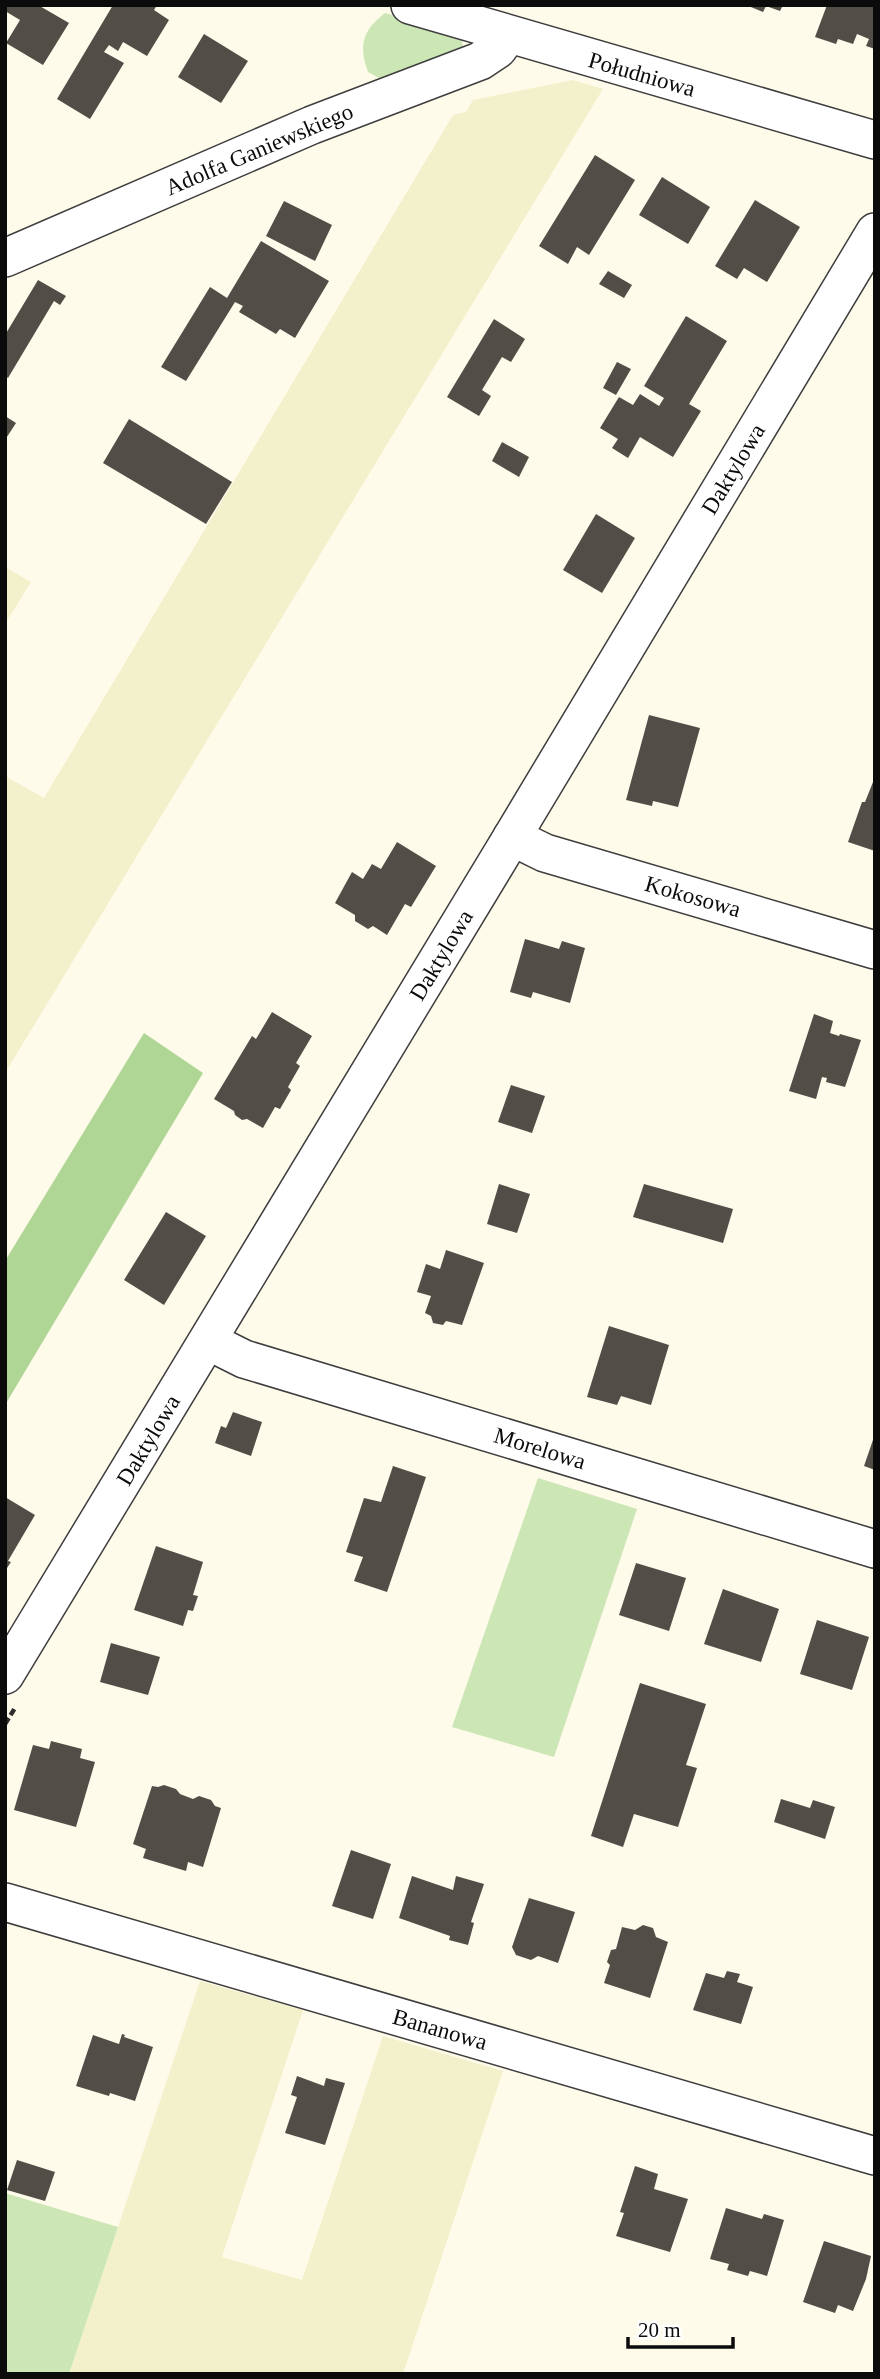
<svg xmlns="http://www.w3.org/2000/svg" width="880" height="2379" font-family="Georgia,serif">
<style>
.farmland{fill:#f2f1cc}
.green{fill:#cde6b6}
.forest{fill:#b0d696}
.building{fill:#534d48}
.lines{fill:none;stroke-linecap:round;stroke-linejoin:round}
.street-casing{stroke:#3e3e3e;stroke-width:40}
.path{stroke:#2d2d2d;stroke-width:4.5;stroke-dasharray:7 3.5;stroke-linecap:butt}
.street{stroke:#fff;stroke-width:37}
.labels{text-anchor:middle;stroke-width:7;stroke-linejoin:round;paint-order:stroke}
.street-label{font-size:23px;fill:#0b0b0b;stroke:#fff}
</style>
<rect width="100%" height="100%" fill="#fefbea"/>
<g class="farmland">
<polygon points="573,80 603,89 5,1073 5,776 44,798 453,115 466,112 473,100"/>
<polygon points="5,567 31,582 5,624"/>
<polygon points="200,1981 303,2010 222,2257 302,2280 383,2036 503,2071 403,2374 69,2374"/>
</g>
<g class="green">
<path d="M385,13L456,33L462,40L463,51L386,82L368,72C358,45 363,30 385,13Z"/>
<polygon points="538,1478 637,1509 554,1757 452,1727"/>
<polygon points="5,2193 118,2227 69,2374 5,2374"/>
</g>
<polygon class="forest" points="144,1033 203,1073 5,1405 5,1261"/>
<g class="building">
<polygon points="5,5 38,5 69,23 43,65 6,43 20,20 5,11"/>
<polygon points="113,5 157,5 154,10 169,20 147,56 123,42 118,51 109,45 104,52 124,63 90,119 57,99"/>
<polygon points="746,5 783,5 780,11 766,6 763,12"/>
<polygon points="827,5 875,5 875,49 866,46 869,39 857,34 853,44 838,39 836,44 815,37"/>
<polygon points="204,34 248,61 221,103 178,77"/>
<polygon points="595,155 635,180 589,255 577,247 568,264 539,246"/>
<polygon points="662,177 710,207 688,244 639,215"/>
<polygon points="755,200 800,227 767,282 744,268 737,279 715,266"/>
<polygon points="284,201 332,225 315,261 266,236"/>
<polygon points="261,241 329,281 295,338 280,329 276,334 239,312 243,306 235,302 186,381 161,367 210,287 227,298"/>
<polygon points="608,271 632,285 624,298 599,284"/>
<polygon points="38,280 66,296 60,305 54,301 8,378 5,376 5,335"/>
<polygon points="686,316 727,341 689,404 701,411 673,457 640,437 628,458 612,448 618,439 600,428 619,397 633,405 640,394 659,406 664,398 644,386"/>
<polygon points="494,319 525,339 511,362 502,357 482,390 491,396 479,416 447,397"/>
<polygon points="617,362 631,369 616,395 603,388"/>
<polygon points="5,416 16,423 5,440"/>
<polygon points="129,419 232,482 206,524 103,463"/>
<polygon points="502,442 529,457 519,477 492,461"/>
<polygon points="596,514 635,538 602,593 563,570"/>
<polygon points="649,715 700,728 678,807 653,801 652,806 626,800"/>
<polygon points="875,777 875,851 848,842 862,802 865,802"/>
<polygon points="397,842 436,866 411,907 405,904 387,935 373,926 368,929 355,921 355,915 335,903 352,872 363,879 372,864 381,869"/>
<polygon points="525,939 559,949 562,941 585,948 570,1003 533,992 531,998 510,992"/>
<polygon points="272,1012 312,1036 296,1063 300,1066 288,1087 291,1090 280,1109 275,1107 263,1128 247,1119 242,1120 235,1115 234,1111 214,1099 252,1036 256,1039"/>
<polygon points="814,1014 833,1021 830,1033 839,1036 840,1034 861,1040 845,1087 826,1082 827,1078 822,1077 816,1099 789,1091"/>
<polygon points="511,1085 545,1096 532,1133 498,1122"/>
<polygon points="499,1184 530,1194 517,1233 487,1224"/>
<polygon points="644,1184 733,1209 723,1243 633,1217"/>
<polygon points="166,1212 206,1236 164,1305 124,1280"/>
<polygon points="446,1250 484,1263 462,1325 446,1321 443,1325 433,1323 431,1316 425,1313 431,1296 417,1292 426,1264 440,1269"/>
<polygon points="609,1326 669,1345 651,1405 621,1396 617,1405 587,1397"/>
<polygon points="233,1412 262,1422 251,1456 215,1443 221,1426 226,1428"/>
<polygon points="874,1437 875,1438 875,1470 864,1466"/>
<polygon points="393,1466 426,1477 387,1592 354,1581 363,1557 346,1552 364,1498 381,1502"/>
<polygon points="5,1497 35,1515 8,1561 11,1562 5,1571"/>
<polygon points="156,1546 203,1562 193,1595 198,1596 193,1611 188,1610 183,1626 134,1610"/>
<polygon points="636,1563 686,1578 669,1631 619,1615"/>
<polygon points="723,1589 779,1609 761,1662 704,1644"/>
<polygon points="817,1620 869,1637 852,1690 800,1674"/>
<polygon points="111,1643 160,1657 148,1695 100,1682"/>
<polygon points="640,1683 706,1704 686,1765 697,1768 678,1827 634,1814 623,1847 591,1836"/>
<polygon points="51,1741 82,1749 80,1758 95,1762 76,1827 14,1810 33,1745 49,1749"/>
<polygon points="164,1785 176,1789 180,1794 193,1799 199,1796 211,1800 215,1806 221,1808 203,1867 188,1862 186,1871 143,1858 146,1849 133,1844 152,1786 158,1787"/>
<polygon points="781,1799 810,1808 813,1800 835,1807 825,1839 774,1822"/>
<polygon points="351,1850 391,1864 373,1919 332,1906"/>
<polygon points="412,1876 453,1890 456,1876 484,1884 471,1922 474,1923 468,1945 449,1940 450,1936 399,1918"/>
<polygon points="529,1898 575,1912 558,1963 538,1956 531,1960 516,1955 512,1947"/>
<polygon points="643,1925 653,1928 656,1937 668,1942 650,1998 604,1983 610,1965 607,1962 611,1950 616,1949 622,1927 635,1930"/>
<polygon points="727,1971 740,1974 737,1982 753,1987 741,2024 693,2010 706,1973 724,1978"/>
<polygon points="122,2034 125,2035 124,2037 153,2047 135,2101 110,2093 109,2096 76,2086 93,2035 119,2044"/>
<polygon points="297,2076 324,2086 326,2078 345,2083 325,2145 285,2133 297,2097 291,2095"/>
<polygon points="17,2160 55,2172 45,2201 7,2190"/>
<polygon points="635,2166 658,2174 654,2189 688,2199 670,2252 616,2236 624,2213 620,2212"/>
<polygon points="726,2208 762,2219 764,2214 784,2220 767,2276 750,2271 748,2276 727,2270 729,2264 710,2259"/>
<polygon points="824,2241 871,2256 866,2279 853,2311 838,2305 835,2313 803,2302"/>
</g>
<g class="lines">
<g class="street-casing">
<g id="street">
<polyline points="410,5 875,140"/>
<polyline points="5,258 312,125 480,61 498,49 508,35"/>
<polyline points="512,837 545,853 875,950"/>
<polyline points="208,1341 244,1359 875,1549"/>
<polyline points="5,1675 512,837 875,232"/>
<polyline points="5,1902 875,2156"/>
</g>
</g>
<polyline class="path" points="5,1724 15,1708"/>
<use href="#street" class="street"/>
</g>
<g class="labels">
<g class="street-label">
<text transform="translate(642 74) rotate(16)" y="8">Południowa</text>
<text transform="translate(259 149) rotate(-23)" y="8">Adolfa Ganiewskiego</text>
<text transform="translate(733 469) rotate(-59)" y="8">Daktylowa</text>
<text transform="translate(693 896) rotate(16)" y="8">Kokosowa</text>
<text transform="translate(441 955) rotate(-59)" y="8">Daktylowa</text>
<text transform="translate(148 1440) rotate(-59)" y="8">Daktylowa</text>
<text transform="translate(540 1448) rotate(17)" y="8">Morelowa</text>
<text transform="translate(440 2029) rotate(16)" y="8">Bananowa</text>
</g>
</g>
<rect width="880" height="2379" fill="none" stroke="#0b0b0b" stroke-width="14"/>
<path d="M628 2337v10h105v-10" fill="none" stroke="#0b0b0b" stroke-width="3.5"/>
<text x="638" y="2337" font-size="21" fill="#0b0b0b" stroke="#ffffff" stroke-width="5" paint-order="stroke">20 m</text>
</svg>
